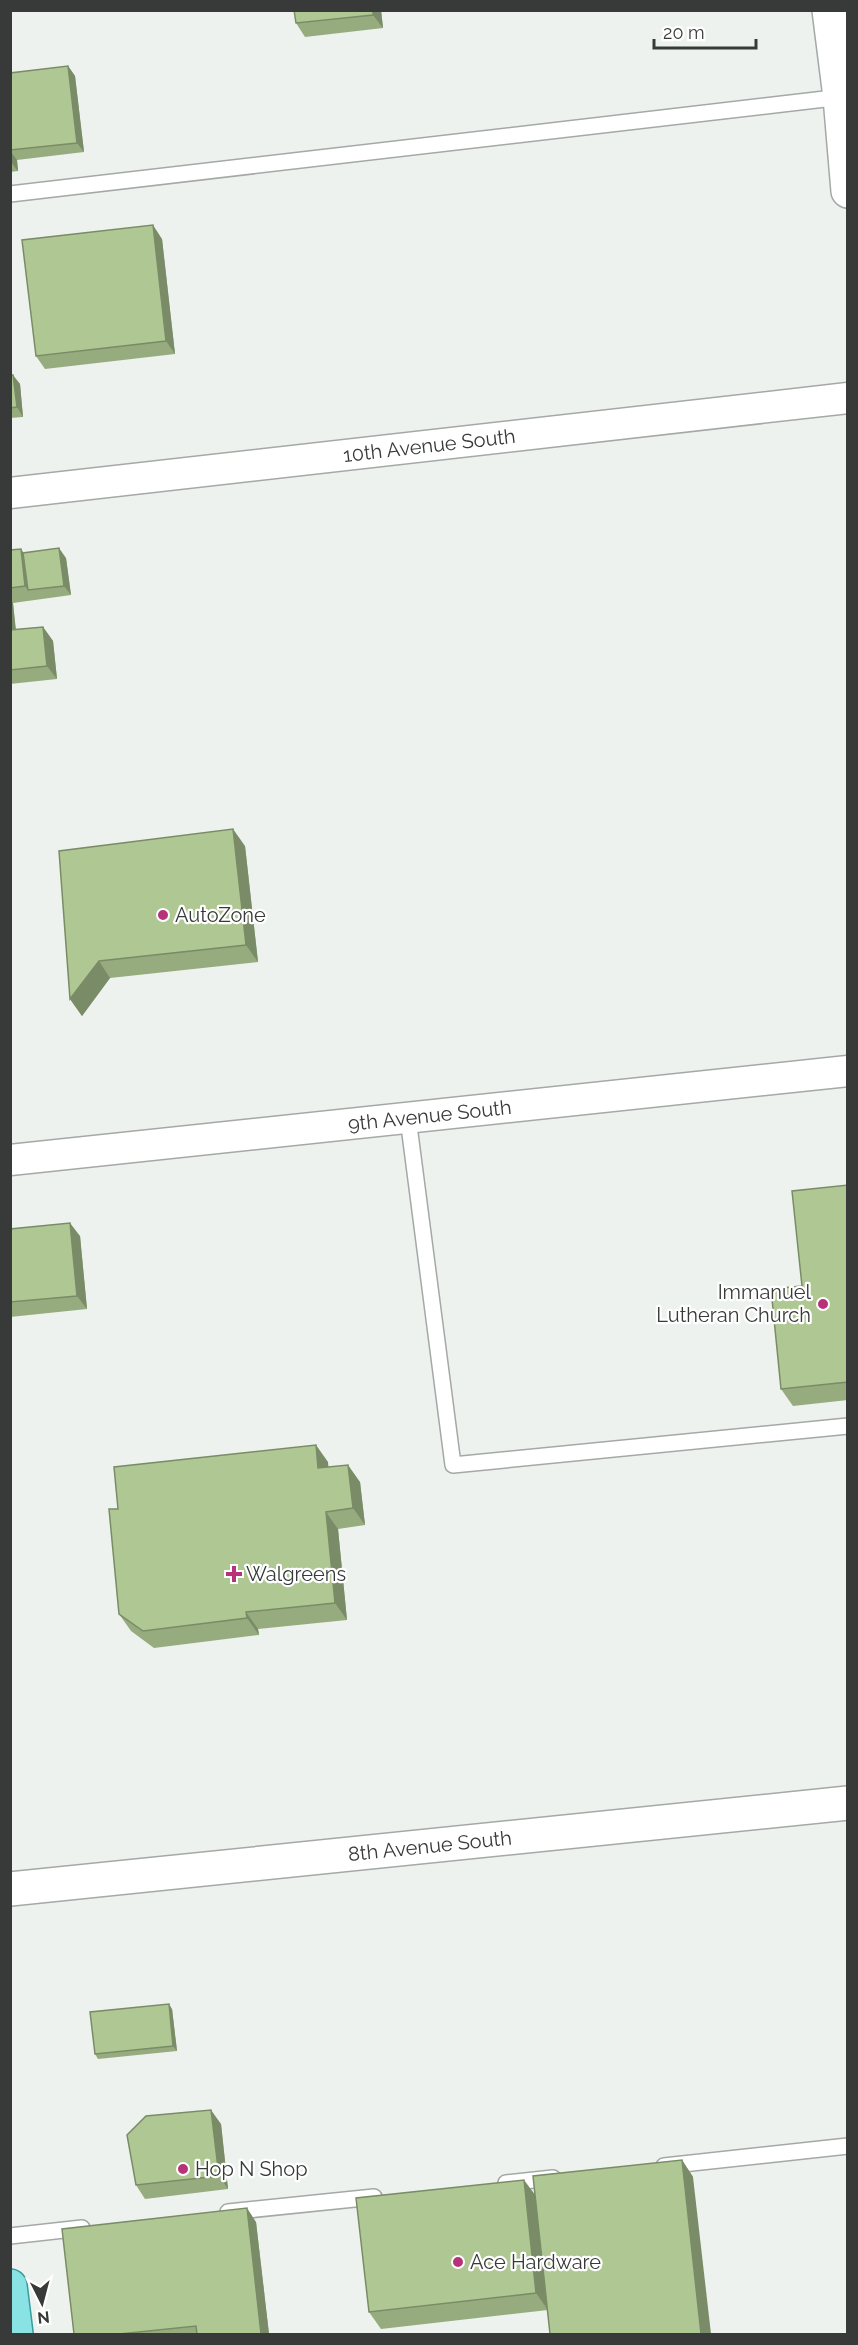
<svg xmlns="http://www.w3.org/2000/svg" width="858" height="2345" font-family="Raleway,sans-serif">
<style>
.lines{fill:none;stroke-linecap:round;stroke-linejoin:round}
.service-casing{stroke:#a4a9a6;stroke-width:18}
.minor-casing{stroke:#a4a9a6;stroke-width:33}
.tertiary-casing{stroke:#a4a9a6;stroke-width:36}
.primary-casing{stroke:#3a9c9d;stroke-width:36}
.service{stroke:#fff;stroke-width:15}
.minor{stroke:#fff;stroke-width:30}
.tertiary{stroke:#fff;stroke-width:33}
.primary{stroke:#89e3e5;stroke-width:33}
.wall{fill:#96ac7e}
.shaded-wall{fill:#7a8c67}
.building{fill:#afc893;stroke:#7a8c67;stroke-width:1.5}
.poi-dot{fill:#b73276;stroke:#fff;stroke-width:2}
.labels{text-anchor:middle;stroke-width:4.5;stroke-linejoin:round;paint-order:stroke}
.street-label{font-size:20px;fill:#383a39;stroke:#fff}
.poi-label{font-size:20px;fill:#383a39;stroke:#fff;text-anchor:start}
</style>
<rect width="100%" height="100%" fill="#edf2ef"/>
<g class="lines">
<g class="service-casing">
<g id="service">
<polyline points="10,194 842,97"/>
<polyline points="408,1118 453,1465 848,1426"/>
<polyline points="664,2166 848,2146"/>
<polyline points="506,2183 553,2178"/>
<polyline points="228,2212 374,2197"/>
<polyline points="10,2236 82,2228"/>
</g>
</g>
<g class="minor-casing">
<g id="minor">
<path id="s1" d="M10,493L848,398"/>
<path id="s2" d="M10,1160L848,1071"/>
</g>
</g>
<g class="tertiary-casing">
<g id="tertiary">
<polyline points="829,10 840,97 848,191"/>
<path id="s3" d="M10,1889L848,1803"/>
</g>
</g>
<g class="primary-casing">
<polyline id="primary" points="10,2286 16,2334"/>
</g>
<use href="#service" class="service"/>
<use href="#minor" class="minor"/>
<use href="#tertiary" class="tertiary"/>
<use href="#primary" class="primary"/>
</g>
<g class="wall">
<polygon points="381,10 383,28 305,37 296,23"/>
<polygon points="68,66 75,76 84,152 17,160 18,171 10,172 10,73"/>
<polygon points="162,239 175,354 45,369 36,356"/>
<polygon points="10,375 20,384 23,417 10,418"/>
<polygon points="21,549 23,553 66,558 71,595 13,603 16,630 43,627 53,641 57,679 10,684 10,550"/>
<polygon points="245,846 258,962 110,978 82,1016 70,999 59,851"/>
<polygon points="848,1185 848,1400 793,1406 781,1389 802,1286"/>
<polygon points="10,1229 80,1236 87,1309 10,1317"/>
<polygon points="328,1462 328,1467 360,1482 365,1525 338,1529 347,1620 258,1629 259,1635 154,1648 131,1631 119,1614 118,1509"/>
<polygon points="172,2009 177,2051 98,2059 95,2054"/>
<polygon points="221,2124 228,2189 145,2199 136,2185"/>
<polygon points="682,2160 693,2177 548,2310 381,2329 369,2312 535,2195"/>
<polygon points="256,2222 269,2334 74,2334"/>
</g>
<g class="shaded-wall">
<polygon points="373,10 381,10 383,28 373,15"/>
<polygon points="68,66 75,76 84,152 77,143"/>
<polygon points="10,151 17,160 18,171 10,161"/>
<polygon points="153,225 162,239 175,354 166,341"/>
<polygon points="13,375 20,384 23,417 17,407"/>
<polygon points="59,548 66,558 71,595 64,586"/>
<polygon points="21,549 30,562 28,590 25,586"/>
<polygon points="10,599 13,603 17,644 10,634"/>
<polygon points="43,627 53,641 57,679 47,666"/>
<polygon points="233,829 245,846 258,962 246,945"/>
<polygon points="99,961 110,978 82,1016 70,999"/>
<polygon points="70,1223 80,1236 87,1309 77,1296"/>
<polygon points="316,1445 328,1462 330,1484 318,1468"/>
<polygon points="348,1465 360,1482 365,1525 353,1508"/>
<polygon points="326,1512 338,1529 347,1620 335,1603"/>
<polygon points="246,1612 258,1629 259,1635 247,1618"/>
<polygon points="169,2004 172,2009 177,2051 173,2046"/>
<polygon points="211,2110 221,2124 228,2189 219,2176"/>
<polygon points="682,2160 693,2177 711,2334 701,2334"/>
<polygon points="524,2180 536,2196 548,2310 536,2293"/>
<polygon points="247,2208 256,2222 269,2334 261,2334"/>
</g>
<g class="building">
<polygon points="294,10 373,10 373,15 296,23"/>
<polygon points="68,66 77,143 10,150 10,73"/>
<polygon points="153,225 166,341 36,356 22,240"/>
<polygon points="10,375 13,375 17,407 10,408"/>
<polygon points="59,548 64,586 28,590 23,553"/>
<polygon points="21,549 25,586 10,588 10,550"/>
<polygon points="43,627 47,666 10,670 10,630"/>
<polygon points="233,829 246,945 99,961 70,999 59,851"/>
<polygon points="848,1185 848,1382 781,1389 771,1289 802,1286 792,1191"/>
<polygon points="70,1223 77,1296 10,1302 10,1229"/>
<polygon points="316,1445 318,1468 348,1465 353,1508 326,1512 335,1603 246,1612 247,1618 143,1631 119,1614 109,1509 118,1509 114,1467"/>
<polygon points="169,2004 173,2046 95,2054 90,2012"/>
<polygon points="211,2110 219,2176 136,2185 127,2135 146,2116"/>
<polygon points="682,2160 701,2334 550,2334 533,2176"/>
<polygon points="524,2180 536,2293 369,2312 356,2198"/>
<polygon points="247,2208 261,2334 197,2334 196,2326 119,2334 74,2334 62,2229"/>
</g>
<g class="poi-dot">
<circle cx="163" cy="915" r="6"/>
<circle cx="823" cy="1304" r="6"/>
<path d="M231 1565h6v6h6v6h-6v6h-6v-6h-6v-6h6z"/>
<circle cx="183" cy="2169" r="6"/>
<circle cx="458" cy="2262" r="6"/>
</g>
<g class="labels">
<g class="street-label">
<text dy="7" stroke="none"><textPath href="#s1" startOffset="422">10th Avenue South</textPath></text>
<text dy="7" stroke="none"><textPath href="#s2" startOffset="422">9th Avenue South</textPath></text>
<text dy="7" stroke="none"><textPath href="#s3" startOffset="422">8th Avenue South</textPath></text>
</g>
<g class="poi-label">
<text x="175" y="922">AutoZone</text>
<text x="811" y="1299" text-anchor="end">Immanuel<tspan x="811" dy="23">Lutheran Church</tspan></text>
<text x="246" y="1581">Walgreens</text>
<text x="195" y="2176">Hop N Shop</text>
<text x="470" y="2269">Ace Hardware</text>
</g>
</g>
<rect width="858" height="2345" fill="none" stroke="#383a39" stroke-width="24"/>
<g transform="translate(42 2303) rotate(174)" stroke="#ffffff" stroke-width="4.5" paint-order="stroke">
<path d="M0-4.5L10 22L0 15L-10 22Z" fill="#383a39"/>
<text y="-9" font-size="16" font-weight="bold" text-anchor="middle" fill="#383a39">N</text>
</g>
<path d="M654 39v9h102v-9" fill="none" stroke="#383a39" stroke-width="3"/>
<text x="663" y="39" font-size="18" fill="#383a39" stroke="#ffffff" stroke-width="4.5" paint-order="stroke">20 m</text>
</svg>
